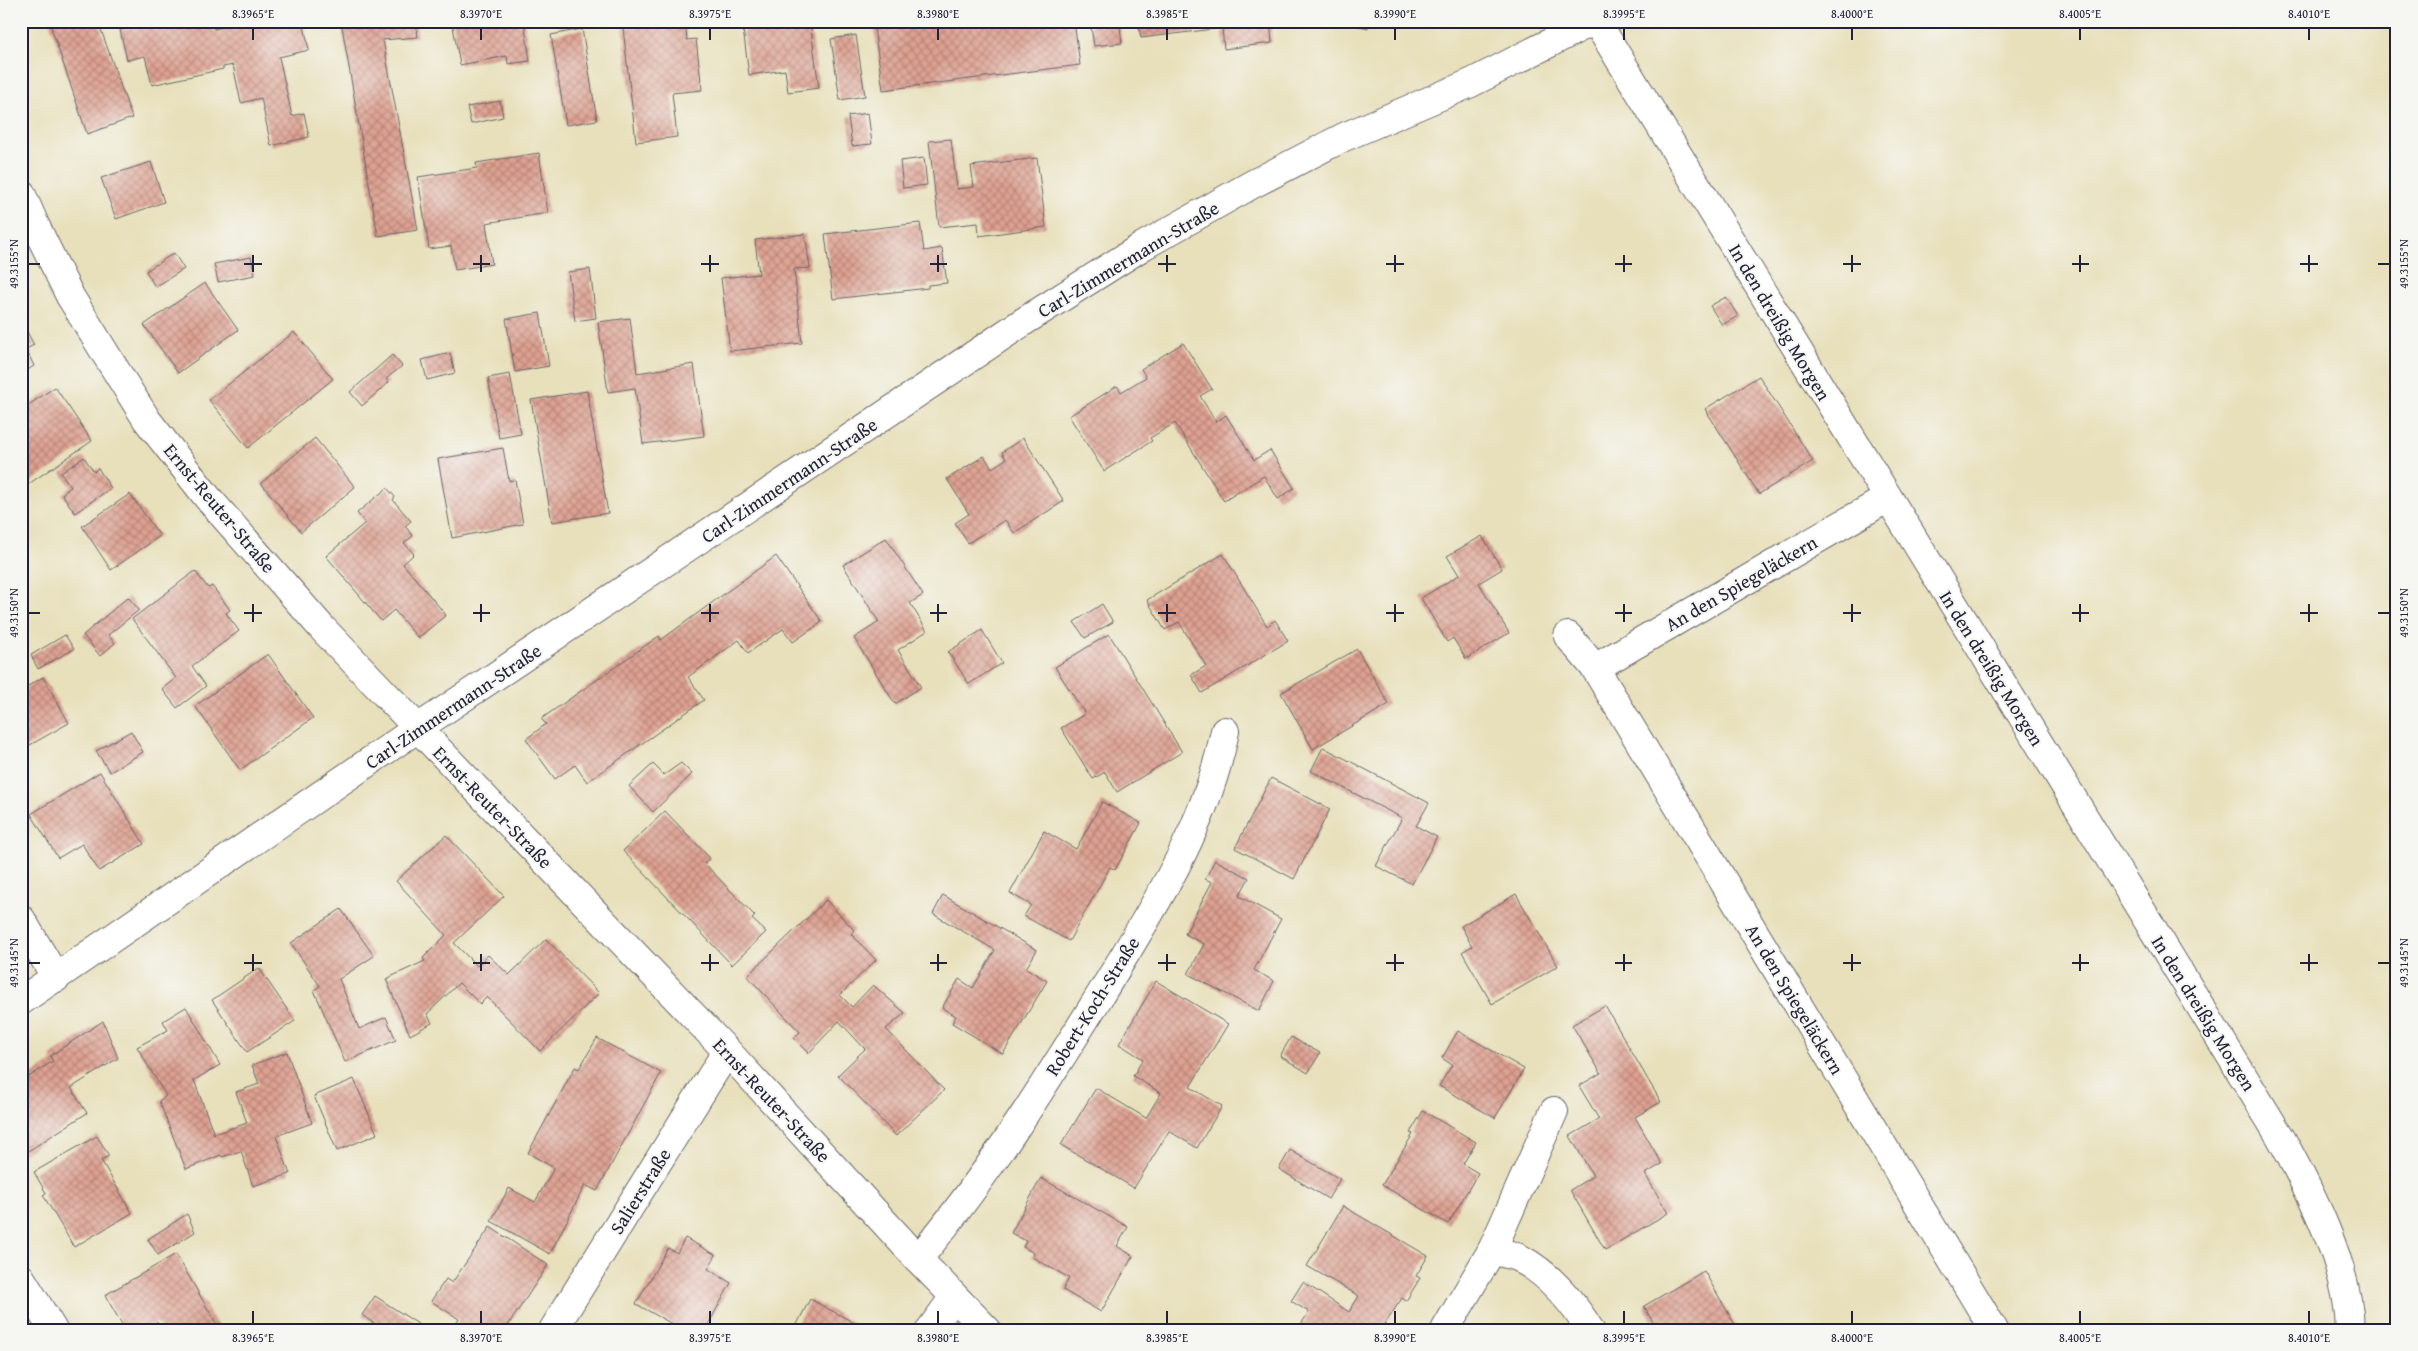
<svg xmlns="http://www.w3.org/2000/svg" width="2418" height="1351" font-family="'Gentium Book Plus',serif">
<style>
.building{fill:url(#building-cross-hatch)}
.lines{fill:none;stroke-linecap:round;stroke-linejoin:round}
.minor-casing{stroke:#676468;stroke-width:30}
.minor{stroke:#fff;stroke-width:28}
.ticks{fill:none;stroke:#22223b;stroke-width:2}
.labels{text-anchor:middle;stroke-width:4;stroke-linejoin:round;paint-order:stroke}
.street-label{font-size:19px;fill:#22223b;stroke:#f6f6f2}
.neatline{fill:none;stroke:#22223b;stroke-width:2}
.ticks-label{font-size:12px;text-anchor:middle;fill:#22223b}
</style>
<defs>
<pattern id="building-cross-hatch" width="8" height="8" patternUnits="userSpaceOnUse" patternTransform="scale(1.25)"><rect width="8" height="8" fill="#dea191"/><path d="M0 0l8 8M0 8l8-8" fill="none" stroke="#b48378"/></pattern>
</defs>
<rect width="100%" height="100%" fill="#f6f6f2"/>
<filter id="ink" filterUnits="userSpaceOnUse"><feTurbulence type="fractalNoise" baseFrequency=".02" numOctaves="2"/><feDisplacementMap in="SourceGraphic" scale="10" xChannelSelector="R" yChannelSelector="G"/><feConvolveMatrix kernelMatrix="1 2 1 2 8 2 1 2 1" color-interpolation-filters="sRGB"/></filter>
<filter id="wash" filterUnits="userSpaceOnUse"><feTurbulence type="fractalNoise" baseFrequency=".0096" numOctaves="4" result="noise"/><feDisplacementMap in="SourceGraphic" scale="20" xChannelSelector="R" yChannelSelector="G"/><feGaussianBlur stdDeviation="1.12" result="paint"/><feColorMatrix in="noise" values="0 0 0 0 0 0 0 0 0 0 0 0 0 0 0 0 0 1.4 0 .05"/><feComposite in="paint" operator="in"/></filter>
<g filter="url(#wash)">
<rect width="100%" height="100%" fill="#e8e0bb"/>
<g id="blocks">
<g class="building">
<polygon points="49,21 98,21 132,118 87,134"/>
<polygon points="157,21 213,21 214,29 244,21 303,21 309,50 279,57 292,116 304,113 309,137 271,146 261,98 241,103 233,65 223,67 223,69 152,85 145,56 127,60 120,30"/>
<polygon points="341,21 416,21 418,37 383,40 418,230 378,236"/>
<polygon points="452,21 524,21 530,61 508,64 507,56 460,65"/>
<polygon points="664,21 685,21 687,40 696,39 702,90 672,93 677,137 636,142 623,28 664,23"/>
<polygon points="742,21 810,21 819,88 788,92 785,70 749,75"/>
<polygon points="873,21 1074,21 1080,65 883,90"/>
<polygon points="1090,21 1123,21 1123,26 1120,27 1122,43 1094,46"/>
<polygon points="1138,21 1270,21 1272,43 1224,49 1222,28 1141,38"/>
<polygon points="1336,21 1369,21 1368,28"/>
<polygon points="582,29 597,120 566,125 551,35"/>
<polygon points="856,35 865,96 840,100 831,39"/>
<polygon points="500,101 503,117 471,124 467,107"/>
<polygon points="868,113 872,144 852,146 848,116"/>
<polygon points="951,139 957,189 974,187 971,166 1037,158 1046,227 979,236 978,223 939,227 929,141"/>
<polygon points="539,153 548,213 486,223 492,264 455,270 451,246 429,249 418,177 477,168 476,163"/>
<polygon points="924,158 927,185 903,188 900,161"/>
<polygon points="151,162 164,202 116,219 101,178"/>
<polygon points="920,223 924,251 942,248 947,283 928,285 928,288 833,299 825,234"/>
<polygon points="805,234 810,268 794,269 802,343 730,351 721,278 759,274 755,240"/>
<polygon points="174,253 184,269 155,287 146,271"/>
<polygon points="251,257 255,275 218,282 214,264"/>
<polygon points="590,269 596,318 575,321 568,272"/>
<polygon points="205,283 238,330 178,373 144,325"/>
<polygon points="1726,297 1738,316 1722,325 1710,306"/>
<polygon points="540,313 549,366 515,372 506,319"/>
<polygon points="630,318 637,373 694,364 704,436 643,444 635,388 608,392 598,322"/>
<polygon points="21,320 34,345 26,349 34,366 21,374"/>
<polygon points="294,332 333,379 248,448 209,400"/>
<polygon points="1183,343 1212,389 1200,396 1216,422 1226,415 1254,460 1270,450 1294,488 1278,499 1264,476 1224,501 1175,423 1150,438 1152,441 1104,471 1069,416 1117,386 1121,392 1146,377 1141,369"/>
<polygon points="450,353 455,373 427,380 422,360"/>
<polygon points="392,355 402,366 386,379 389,382 362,406 350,392"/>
<polygon points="510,374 521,434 499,438 488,378"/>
<polygon points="1759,376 1813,461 1759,494 1705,409"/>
<polygon points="55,387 92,441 21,489 21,410"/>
<polygon points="587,391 608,513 552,522 531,400"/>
<polygon points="315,438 355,487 301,532 261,483"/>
<polygon points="1023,438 1064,501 1014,533 1005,520 968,543 955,523 969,514 947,479 984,456 992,468 1006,459 1002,452"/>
<polygon points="503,448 509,481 515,480 523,524 452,538 438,459"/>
<polygon points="84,457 94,472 98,468 111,488 75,513 62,494 71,487 61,473"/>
<polygon points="387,488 395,497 393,500 411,521 405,526 413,536 404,543 414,554 403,564 446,615 418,638 394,610 381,621 326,556 365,523 357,513"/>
<polygon points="130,494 160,536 111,570 82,526"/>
<polygon points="1482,536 1502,569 1479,583 1509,633 1466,659 1453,638 1447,642 1421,598 1459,575 1447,556"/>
<polygon points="886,538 923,595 910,603 927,631 898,650 921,687 895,704 854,638 879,622 843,565"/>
<polygon points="1223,554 1267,626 1275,620 1288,641 1202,693 1191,675 1206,666 1179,622 1165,630 1147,600"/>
<polygon points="776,556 822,622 793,642 783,629 748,653 739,640 688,677 704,700 587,782 575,765 555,779 526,739 546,724 541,719 659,636 661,640"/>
<polygon points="195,571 208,588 212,586 222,599 230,610 226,613 239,631 192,666 206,686 177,708 162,689 176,678 132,619"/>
<polygon points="128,597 139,610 108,635 115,643 100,656 83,635"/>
<polygon points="1102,604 1113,622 1085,638 1074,622"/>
<polygon points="982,630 1002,663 969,684 948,652"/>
<polygon points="1109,634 1182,752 1117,792 1105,772 1093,779 1061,728 1085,714 1055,667"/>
<polygon points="65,635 74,649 38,669 31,655"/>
<polygon points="1357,649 1389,704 1313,749 1281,693"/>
<polygon points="268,654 313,718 240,770 195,706"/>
<polygon points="43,677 69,723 21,750 21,690"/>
<polygon points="131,731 143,752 110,772 96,751"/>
<polygon points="1323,747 1429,803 1416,826 1437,837 1412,884 1376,866 1402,818 1311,771"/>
<polygon points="681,763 692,774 653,812 629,786 653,764 664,775"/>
<polygon points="100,772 144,844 99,871 82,844 58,858 31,814"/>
<polygon points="1271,778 1330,809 1294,879 1235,848"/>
<polygon points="1102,802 1141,823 1115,870 1110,867 1069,941 1024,916 1031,905 1010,893 1044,831 1076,849"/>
<polygon points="665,811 710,858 704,863 755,916 752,919 766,932 732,965 623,851"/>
<polygon points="446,835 504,896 454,943 477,966 488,955 509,975 546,939 599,993 540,1051 487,997 480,1004 459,983 427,1014 432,1023 410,1035 386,979 425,961 423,958 446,935 396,881"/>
<polygon points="1215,860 1249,878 1239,896 1281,919 1254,970 1274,981 1259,1011 1188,974 1204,944 1185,934 1212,882 1205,879"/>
<polygon points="1516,894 1558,966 1492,1004 1462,952 1472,946 1461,926"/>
<polygon points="943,895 1037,950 1026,968 1047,981 1003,1054 952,1023 956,1016 942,1008 959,979 973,988 995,950 933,914"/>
<polygon points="826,900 854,930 851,934 876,960 840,995 852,1007 873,985 905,1013 886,1029 944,1090 896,1136 838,1075 865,1049 839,1021 809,1053 794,1038 800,1032 747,976"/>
<polygon points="341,909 374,956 339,979 359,1029 386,1017 396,1040 345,1062 314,990 320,986 291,943"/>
<polygon points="259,968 295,1021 247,1052 212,1000"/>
<polygon points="1156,981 1228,1024 1190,1087 1222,1106 1197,1148 1169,1131 1134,1188 1061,1145 1096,1088 1146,1118 1161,1093 1133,1076 1143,1059 1119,1044"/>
<polygon points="1605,1006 1661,1102 1635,1117 1662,1164 1645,1174 1668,1213 1605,1250 1570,1190 1593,1176 1570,1136 1599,1119 1579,1086 1601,1073 1572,1025"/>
<polygon points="186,1007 220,1065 194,1080 214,1134 247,1123 236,1092 259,1084 252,1065 287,1052 312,1123 276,1136 290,1174 253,1186 241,1151 222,1157 221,1155 186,1169 159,1101 166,1096 137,1047 168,1030 163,1021"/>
<polygon points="103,1021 118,1058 71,1088 87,1113 22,1155 21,1082 53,1061 50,1056"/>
<polygon points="1458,1031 1524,1069 1495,1118 1439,1086 1452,1065 1442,1058"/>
<polygon points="1291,1037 1320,1053 1308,1073 1280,1056"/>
<polygon points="597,1038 661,1073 597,1191 585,1185 550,1254 491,1221 509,1188 535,1202 554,1168 528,1153 575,1067 579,1069"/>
<polygon points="354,1079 377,1134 337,1151 314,1096"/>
<polygon points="1423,1111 1476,1142 1463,1164 1478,1173 1448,1224 1382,1185 1413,1134 1410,1133"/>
<polygon points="97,1136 109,1156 101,1160 132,1213 74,1247 43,1195 46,1193 34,1172"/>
<polygon points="1290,1150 1340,1179 1328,1199 1279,1169"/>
<polygon points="1041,1178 1128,1227 1117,1246 1133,1256 1101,1312 1063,1290 1069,1278 1032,1257 1034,1253 1023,1247 1026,1241 1011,1233"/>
<polygon points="1343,1206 1428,1256 1416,1276 1420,1278 1406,1301 1402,1298 1381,1330 1297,1330 1309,1312 1291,1301 1303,1282 1349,1312 1359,1296 1307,1266"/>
<polygon points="187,1214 195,1232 158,1255 148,1239"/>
<polygon points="490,1227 548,1265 505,1330 452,1330 459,1319 431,1301 446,1279 452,1283"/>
<polygon points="685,1238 716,1255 708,1269 731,1283 705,1330 683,1330 636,1304 668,1248 677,1253"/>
<polygon points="176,1254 220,1330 161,1330 157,1322 144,1330 125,1330 105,1295"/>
<polygon points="1704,1271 1738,1330 1657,1330 1644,1306"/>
<polygon points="375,1296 418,1324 414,1330 383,1330 362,1315"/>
<polygon points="810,1299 864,1328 863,1330 794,1330"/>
</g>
</g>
</g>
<g filter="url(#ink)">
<use href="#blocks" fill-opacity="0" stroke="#676468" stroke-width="1"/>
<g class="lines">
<g class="minor-casing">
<g id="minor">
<path d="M1596,21L2281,1138C2311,1193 2349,1266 2350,1330"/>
<polyline points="21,193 36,227 70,296 110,361 147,420 208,498 322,628 727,1051 918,1259 987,1330"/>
<polyline points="1568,636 1595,668 1994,1330"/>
<polyline points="1595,668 1888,498"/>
<polyline points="21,919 56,978"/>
<polyline points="21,1001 418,728 1023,322 1143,246 1251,185 1344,137 1471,83 1593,21"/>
<path d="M1492,1250C1500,1253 1511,1254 1519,1258C1550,1274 1572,1301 1590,1330"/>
<path d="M918,1259C987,1177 1043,1087 1099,997C1150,913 1206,830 1225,731"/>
<polyline points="21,1278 53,1330"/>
<polyline points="553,1330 727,1051"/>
<polyline points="930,1330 954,1297"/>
<polyline points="1445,1330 1492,1250 1554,1111"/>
</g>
</g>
<use href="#minor" class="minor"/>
</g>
</g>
<path class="ticks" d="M253,28V40M481,28V40M710,28V40M938,28V40M1167,28V40M1395,28V40M1624,28V40M1852,28V40M2080,28V40M2309,28V40M253,255V272M481,255V272M710,255V272M938,255V272M1167,255V272M1395,255V272M1624,255V272M1852,255V272M2080,255V272M2309,255V272M28,264H40M244,264H262M473,264H490M701,264H719M930,264H947M1158,264H1176M1386,264H1404M1615,264H1632M1843,264H1861M2072,264H2089M2300,264H2318M2378,264H2390M253,604V622M481,604V622M710,604V622M938,604V622M1167,604V622M1395,604V622M1624,604V622M1852,604V622M2080,604V622M2309,604V622M28,613H40M244,613H262M473,613H490M701,613H719M930,613H947M1158,613H1176M1386,613H1404M1615,613H1632M1843,613H1861M2072,613H2089M2300,613H2318M2378,613H2390M253,954V971M481,954V971M710,954V971M938,954V971M1167,954V971M1395,954V971M1624,954V971M1852,954V971M2080,954V971M2309,954V971M28,963H40M244,963H262M473,963H490M701,963H719M930,963H947M1158,963H1176M1386,963H1404M1615,963H1632M1843,963H1861M2072,963H2089M2300,963H2318M2378,963H2390M253,1311V1324M481,1311V1324M710,1311V1324M938,1311V1324M1167,1311V1324M1395,1311V1324M1624,1311V1324M1852,1311V1324M2080,1311V1324M2309,1311V1324"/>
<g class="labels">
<g class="street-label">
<text transform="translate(1128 259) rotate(-31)" y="7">Carl-Zimmermann-Straße</text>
<text transform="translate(1780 322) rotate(59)" y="7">In den dreißig Morgen</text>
<text transform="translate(789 480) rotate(-34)" y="7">Carl-Zimmermann-Straße</text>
<text transform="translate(220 508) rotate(50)" y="7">Ernst-Reuter-Straße</text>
<text transform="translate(1741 583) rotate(-30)" y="7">An den Spiegeläckern</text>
<text transform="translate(1992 668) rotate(58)" y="7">In den dreißig Morgen</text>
<text transform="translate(453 706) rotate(-34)" y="7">Carl-Zimmermann-Straße</text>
<text transform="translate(493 807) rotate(46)" y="7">Ernst-Reuter-Straße</text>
<text transform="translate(1795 999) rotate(59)" y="7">An den Spiegeläckern</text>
<text transform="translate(1092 1006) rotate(-58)" y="7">Robert-Koch-Straße</text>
<text transform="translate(2204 1013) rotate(58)" y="7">In den dreißig Morgen</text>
<text transform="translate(772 1100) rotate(47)" y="7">Ernst-Reuter-Straße</text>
<text transform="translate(640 1191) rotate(-58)" y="7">Salierstraße</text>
</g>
</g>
<rect width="2418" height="1351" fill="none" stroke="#f6f6f2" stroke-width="55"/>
<rect x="28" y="28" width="2362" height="1296" class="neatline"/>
<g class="ticks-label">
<text x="253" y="18">8.3965°E</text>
<text x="481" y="18">8.3970°E</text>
<text x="710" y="18">8.3975°E</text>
<text x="938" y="18">8.3980°E</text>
<text x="1167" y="18">8.3985°E</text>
<text x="1395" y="18">8.3990°E</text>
<text x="1624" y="18">8.3995°E</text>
<text x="1852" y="18">8.4000°E</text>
<text x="2080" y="18">8.4005°E</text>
<text x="2309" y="18">8.4010°E</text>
<text transform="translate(14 264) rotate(-90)" y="4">49.3155°N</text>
<text transform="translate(2404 264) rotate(-90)" y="4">49.3155°N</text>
<text transform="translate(14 613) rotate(-90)" y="4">49.3150°N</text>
<text transform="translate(2404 613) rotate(-90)" y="4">49.3150°N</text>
<text transform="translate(14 963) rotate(-90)" y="4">49.3145°N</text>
<text transform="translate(2404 963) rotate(-90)" y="4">49.3145°N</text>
<text x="253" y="1342">8.3965°E</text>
<text x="481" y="1342">8.3970°E</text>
<text x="710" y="1342">8.3975°E</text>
<text x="938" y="1342">8.3980°E</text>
<text x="1167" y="1342">8.3985°E</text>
<text x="1395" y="1342">8.3990°E</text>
<text x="1624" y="1342">8.3995°E</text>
<text x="1852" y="1342">8.4000°E</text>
<text x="2080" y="1342">8.4005°E</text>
<text x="2309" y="1342">8.4010°E</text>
</g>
</svg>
